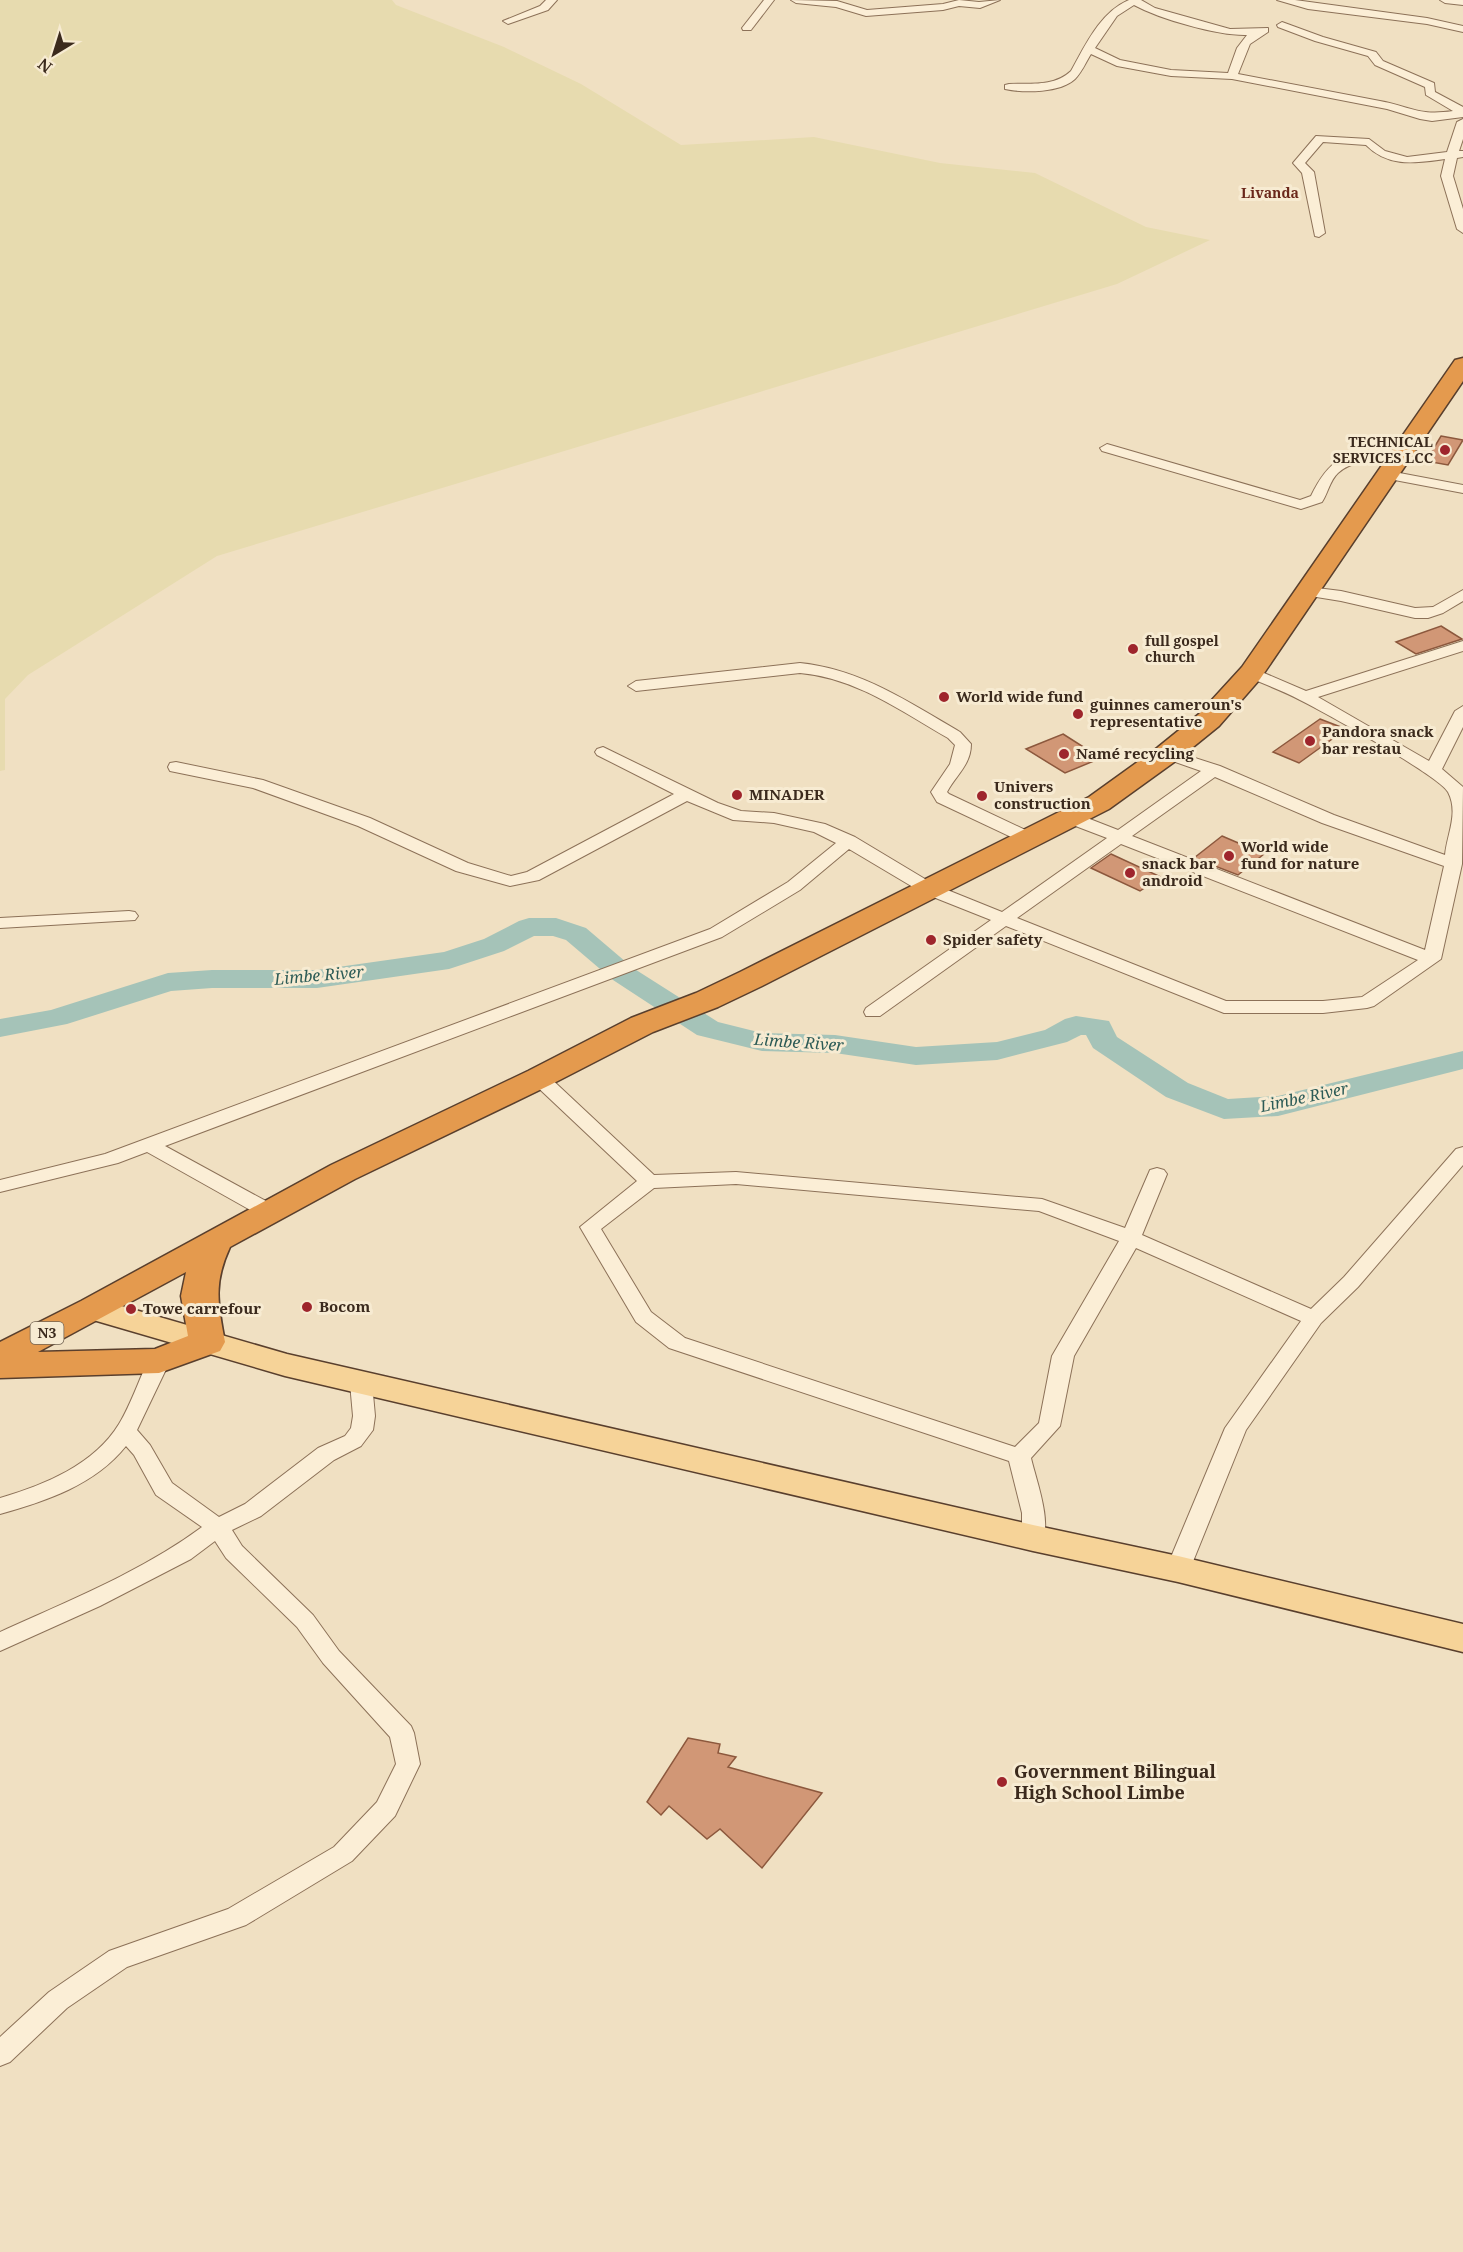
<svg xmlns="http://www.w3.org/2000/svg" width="1463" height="2252" font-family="'Noto Serif',serif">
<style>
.farmland{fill:#e7dbaf}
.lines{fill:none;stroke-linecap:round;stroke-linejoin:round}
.river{fill:#a5c3b8;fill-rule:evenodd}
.building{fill:#d19776;stroke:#8c583d;stroke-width:1.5}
.street-casing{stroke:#8c7158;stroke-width:2}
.primary-casing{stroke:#593f2d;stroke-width:3}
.highway-casing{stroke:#593f2d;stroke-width:3}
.street{fill:#fbeed6;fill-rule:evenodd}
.primary{fill:#f6d398;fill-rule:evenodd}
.highway{fill:#e49a4e;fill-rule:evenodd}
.poi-dot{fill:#9e252c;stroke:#f7ebd2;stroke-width:2}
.labels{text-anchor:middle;stroke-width:6;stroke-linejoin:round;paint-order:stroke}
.far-neighbourhood-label{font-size:14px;font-weight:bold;fill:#6a271a;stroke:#f7ebd2}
.far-poi-label{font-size:14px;font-weight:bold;fill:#3b2a1d;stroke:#f7ebd2;text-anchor:end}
.shield{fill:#f7ebd2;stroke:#736453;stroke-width:1.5}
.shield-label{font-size:14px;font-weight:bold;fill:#3b2a1d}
.poi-label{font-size:15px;font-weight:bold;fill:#3b2a1d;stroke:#f7ebd2;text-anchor:start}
.water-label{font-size:16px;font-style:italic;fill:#2c5b56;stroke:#f7ebd2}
.near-poi-label{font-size:18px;font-weight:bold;fill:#3b2a1d;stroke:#f7ebd2;text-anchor:start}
</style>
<rect width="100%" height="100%" fill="#f0e0c2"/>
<polygon class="farmland" points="0,0 392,0 396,5 504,47 581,84 681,145 814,137 940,163 1035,173 1146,227 1210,240 1117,284 217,556 28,675 5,699 5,770 0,771"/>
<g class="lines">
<polygon class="river" points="529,918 556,918 586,928 633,968 718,1022 762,1033 835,1035 916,1047 997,1042 1045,1030 1065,1019 1076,1016 1109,1021 1117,1037 1188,1083 1228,1099 1278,1096 1463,1051 1463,1069 1278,1116 1224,1119 1166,1097 1093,1048 1086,1035 1081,1035 1067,1042 997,1060 916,1065 835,1053 762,1051 697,1035 613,980 566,940 553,936 534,936 504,951 449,969 317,988 212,988 171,991 67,1024 0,1037 0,1019 51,1010 168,973 212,970 317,970 444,952 484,939 519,921"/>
</g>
<g class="building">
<polygon points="1441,436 1463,440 1448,465 1426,461"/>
<polygon points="1441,626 1462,639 1416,654 1396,642"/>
<polygon points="1320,719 1346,729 1299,763 1273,752"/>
<polygon points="1063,734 1101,758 1065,773 1026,749"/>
<polygon points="1222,836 1264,854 1238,875 1194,858"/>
<polygon points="1111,854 1161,877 1140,891 1091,868"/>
<polygon points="688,1738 720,1744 718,1753 736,1757 728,1767 822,1793 762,1868 720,1829 707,1839 669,1806 661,1815 647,1802"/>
</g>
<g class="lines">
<g class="street-casing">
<g id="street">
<polygon points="546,0 557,0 548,10 508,24 503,21 540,6"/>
<polygon points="764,0 774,0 751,30 743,30 742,28"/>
<polygon points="791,0 837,1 867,10 943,4 959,0 979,2 1000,0 980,8 959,6 943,10 866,16 836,7 796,3"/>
<path d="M1129,0H1141L1155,8L1230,29L1268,28V32L1250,44L1238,74C1286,83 1333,92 1380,101C1412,107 1418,116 1453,111L1426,95L1425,87L1375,65L1368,56L1315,41L1278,27L1277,25L1282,22L1323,37L1376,52L1383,61L1434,83L1435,92L1463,107V117L1432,121L1420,119L1387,109L1232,79L1171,76L1117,66L1091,54C1086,62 1082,72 1075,79C1060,93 1024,93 1005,89V85L1009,84C1030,83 1054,87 1071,71C1085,46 1100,12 1129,0ZM1134,5C1160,19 1218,36 1247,35L1237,48L1228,73L1171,70L1120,60L1095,48L1117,16Z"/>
<polygon points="1277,0 1295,0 1427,18 1463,26 1463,32 1427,24 1308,9"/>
<polygon points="1440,0 1463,0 1463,5 1445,3"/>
<path d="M1463,119V139L1459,151H1463V157L1457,158L1453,176L1463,209V233L1457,229L1441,176L1445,159C1415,163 1389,168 1366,145L1323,142L1305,163L1314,172L1325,233L1319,237L1315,236L1302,173L1293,163L1316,136L1369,139L1385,151L1407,157L1447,152L1457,122Z"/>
<path d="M1107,444L1300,500L1311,496C1328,461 1343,451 1383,453C1391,454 1400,453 1406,459C1395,470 1360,452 1338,473C1330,480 1328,493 1322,502L1301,509L1102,451L1100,448Z"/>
<polygon points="1389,471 1463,485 1463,493 1384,478 1382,475"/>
<polygon points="1309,587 1341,591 1415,608 1433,607 1463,590 1463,601 1443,613 1428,618 1415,618 1341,601 1304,595 1301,592 1304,589"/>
<path d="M1463,641V651L1318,697L1429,761L1455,711L1463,706V727L1442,769L1463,787L1462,864L1441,959L1374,1006L1367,1008L1323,1013H1224L1006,926L880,1016H866L864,1012L866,1008L991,920L923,893L849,849L800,890L722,937L165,1146L275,1206L278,1211L275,1216L268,1217L261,1216L147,1152L118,1163L0,1192V1180L105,1154L710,929L788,882L836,843L814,832L774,823L733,820L687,801L539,880L510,886L456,871L358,826L253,788L170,771L168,767L170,763L176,762L263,780L370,818L468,863L511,876L527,872L674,794L597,755L595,752L597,749L603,747L718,803L741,811L774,813L825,824L855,837L935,885L1002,912L1107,838L1065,822L1063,818L1065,814H1077L1118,830L1201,771L1161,757L1159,754L1161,751L1167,749L1220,766L1334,815L1445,855C1447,834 1459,813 1448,792C1439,776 1324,712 1300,700C1283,691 1264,684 1245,676L1243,673L1245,670H1257L1306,691ZM1215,777L1322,823L1444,866L1425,950L1132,836ZM1121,844L1418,960L1362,997L1323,1001H1226L1017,918Z"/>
<path d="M800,663C860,669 909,702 960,732L971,744C971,765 956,775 947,792L949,794L1036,835L1039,839L1036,843H1024L937,802L931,792L950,764L955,745L948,738C901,711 856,678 800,673L636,691L628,686L636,681Z"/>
<polygon points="129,911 135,912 138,916 135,920 0,928 0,918"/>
<path d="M539,1072L546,1074L654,1175L736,1172L1042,1199L1125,1228L1150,1170L1157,1168L1164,1170L1167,1174L1142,1235L1311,1309L1344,1277L1456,1149L1463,1147V1165L1358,1287L1321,1323L1246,1430L1190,1569L1186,1575L1178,1577L1170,1575L1166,1569L1225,1428L1301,1321L1136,1248L1074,1356L1060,1426L1031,1458C1036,1480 1053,1524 1041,1544L1033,1546L1025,1544L1022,1538V1513L1009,1461L669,1348L636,1322L580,1227L637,1181L532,1082L529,1078L532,1074ZM736,1184L1039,1211L1119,1241L1052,1356L1039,1423L1015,1447L685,1338L651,1312L601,1229L654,1188Z"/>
<path d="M159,1354L167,1356L170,1361L137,1430L150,1445L172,1483L219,1517L245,1504L318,1448L345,1436L351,1428L353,1416L350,1383L353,1378L361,1376L369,1378L372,1383L375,1416L373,1430L361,1446L334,1460L261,1516L232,1530L242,1546L313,1615L339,1651L411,1726L414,1733L420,1764L395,1816L352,1861L246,1925L127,1967L67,2008L10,2062L0,2066V2037L49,1992L109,1951L228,1909L334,1847L377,1802L396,1764L390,1737L323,1663L297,1627L226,1558L215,1541L191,1559L100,1606L0,1651V1632C68,1601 141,1572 202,1527L156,1495L134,1455L126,1446C95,1485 46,1501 0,1514V1498C44,1485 94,1465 119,1424C131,1404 138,1382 148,1361L151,1356Z"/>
</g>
</g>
<g class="primary-casing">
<polygon id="primary" points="94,1298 287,1354 1033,1525 1178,1556 1463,1624 1463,1652 1178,1582 1033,1551 285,1376 83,1317 78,1309 83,1301"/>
</g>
<g class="highway-casing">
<path id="highway" d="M1463,358V381L1260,679L1219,726L1177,760L1109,809L762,986L718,1007L653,1032L550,1085L355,1179L230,1247C213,1284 218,1304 225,1342L220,1351L159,1373L0,1378V1342L81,1301L331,1165L528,1071L631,1018L696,993L740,972L1089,797L1157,748L1199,714L1242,667L1455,360ZM186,1272L181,1296L188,1336L155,1349L38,1352Z"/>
</g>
<use href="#street" class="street"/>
<use href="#primary" class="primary"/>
<use href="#highway" class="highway"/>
</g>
<g class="poi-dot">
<circle cx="1445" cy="450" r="6"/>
<circle cx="1133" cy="649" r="6"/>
<circle cx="944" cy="697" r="6"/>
<circle cx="1078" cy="714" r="6"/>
<circle cx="1310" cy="741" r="6"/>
<circle cx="1064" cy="754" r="6"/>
<circle cx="737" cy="795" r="6"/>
<circle cx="982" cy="796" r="6"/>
<circle cx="1229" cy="856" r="6"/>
<circle cx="1130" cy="873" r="6"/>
<circle cx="931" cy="940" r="6"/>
<circle cx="307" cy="1307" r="6"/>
<circle cx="131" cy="1309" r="6"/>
<circle cx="1002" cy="1782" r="6"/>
</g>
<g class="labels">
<g class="far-neighbourhood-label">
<text x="1270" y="198">Livanda</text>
</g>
<g class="far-poi-label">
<text x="1433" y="447">TECHNICAL<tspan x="1433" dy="16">SERVICES LCC</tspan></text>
<text x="1145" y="646" text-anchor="start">full gospel<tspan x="1145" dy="16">church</tspan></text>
</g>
<rect class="shield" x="30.5" y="1322" width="33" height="22" rx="4.5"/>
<g class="shield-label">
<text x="47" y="1338">N3</text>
</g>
<g class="poi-label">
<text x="956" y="702">World wide fund</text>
<text x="1090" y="710">guinnes cameroun's<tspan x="1090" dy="17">representative</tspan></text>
<text x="1322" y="737">Pandora snack<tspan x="1322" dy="17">bar restau</tspan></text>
<text x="1076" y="759">Namé recycling</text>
<text x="994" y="792">Univers<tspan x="994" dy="17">construction</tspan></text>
<text x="749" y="800">MINADER</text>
<text x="1241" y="852">World wide<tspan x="1241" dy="17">fund for nature</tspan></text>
<text x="1142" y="869">snack bar<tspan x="1142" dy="17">android</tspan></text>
<text x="943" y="945">Spider safety</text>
<text x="319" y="1312">Bocom</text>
<text x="143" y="1314">Towe carrefour</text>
</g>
<g class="water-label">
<text transform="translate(319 975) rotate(-5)" y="6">Limbe River</text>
<text transform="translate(799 1042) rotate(4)" y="6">Limbe River</text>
<text transform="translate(1304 1097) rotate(-12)" y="6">Limbe River</text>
</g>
<g class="near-poi-label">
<text x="1014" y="1778">Government Bilingual<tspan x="1014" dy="21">High School Limbe</tspan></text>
</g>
</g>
<g transform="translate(54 54) rotate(218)" stroke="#f7ebd2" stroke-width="4.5" paint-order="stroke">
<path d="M0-4.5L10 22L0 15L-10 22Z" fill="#3b2a1d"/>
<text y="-9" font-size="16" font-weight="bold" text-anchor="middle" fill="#3b2a1d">N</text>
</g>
</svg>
